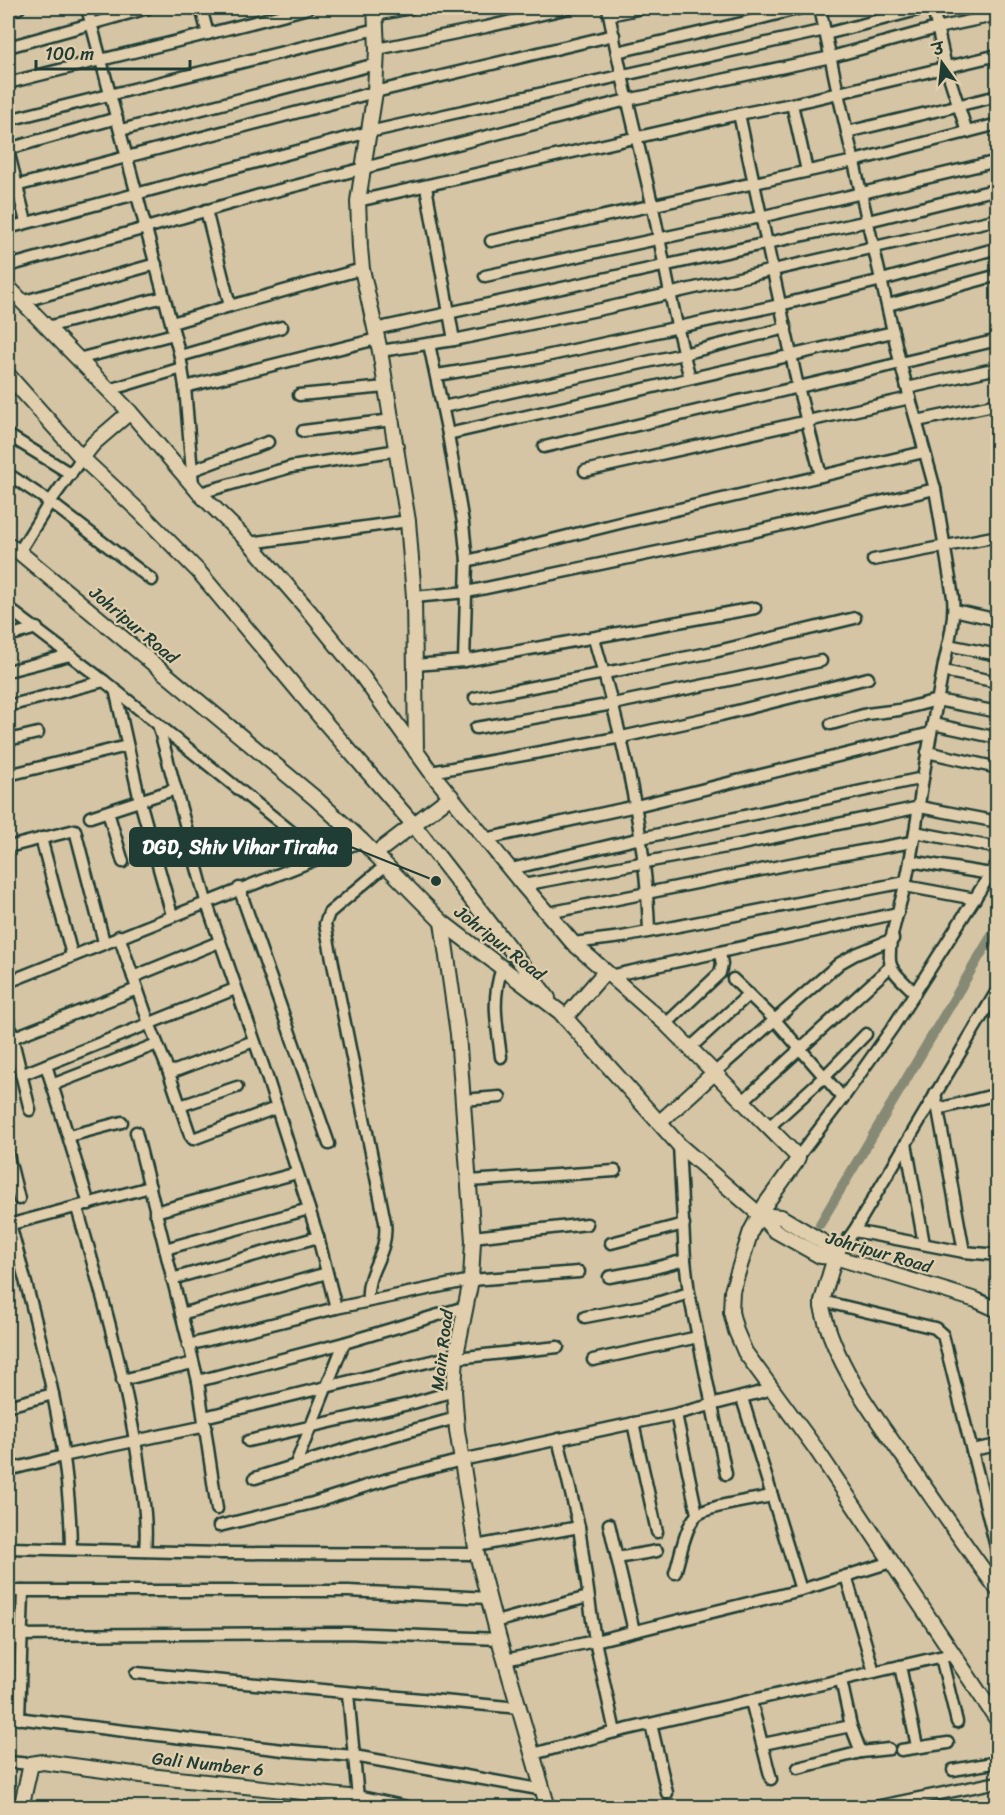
<svg xmlns="http://www.w3.org/2000/svg" width="1005" height="1815" font-family="Sriracha,'Playpen Sans Deva',sans-serif">
<style>
.lines{fill:none;stroke-linecap:round;stroke-linejoin:round}
.canal{stroke:#868a74;stroke-width:10}
.minor-casing{stroke:#1f3d34;stroke-width:15}
.tertiary-casing{stroke:#1f3d34;stroke-width:18}
.minor{stroke:#e1ceac;stroke-width:10}
.tertiary{stroke:#e1ceac;stroke-width:14}
.labels{text-anchor:middle;stroke-width:4.5;stroke-linejoin:round;paint-order:stroke}
.street-label{font-size:18px;fill:#1f3d34;stroke:#e1ceac}
.leader{fill:none;stroke:#1f3d34;stroke-width:2}
.callout-dot{fill:#1f3d34;stroke:#e1ceac;stroke-width:2}
.callout{fill:#1f3d34;stroke:#1f3d34;stroke-width:2}
.callout-label{font-size:20px;text-anchor:middle;font-weight:bold;fill:#fff}
</style>
<rect width="100%" height="100%" fill="#d5c5a5"/>
<filter id="ink" filterUnits="userSpaceOnUse"><feTurbulence type="fractalNoise" baseFrequency=".0167" numOctaves="2"/><feDisplacementMap in="SourceGraphic" scale="12" xChannelSelector="R" yChannelSelector="G"/><feConvolveMatrix kernelMatrix="1 2 1 2 8 2 1 2 1" color-interpolation-filters="sRGB"/></filter>
<g filter="url(#ink)">
<g class="lines">
<polyline class="canal" points="820,1224 998,925"/>
<g class="minor-casing">
<g id="minor">
<polyline points="87,8 180,356 185,387 193,485"/>
<polyline points="201,8 208,34"/>
<path d="M608,8C620,75 638,141 653,208C665,265 674,322 690,378"/>
<path d="M820,8L838,93L900,362L935,489L953,597C955,619 949,642 944,664C939,693 933,721 928,750C919,794 916,840 905,885C900,907 888,939 890,961C891,973 907,984 915,993"/>
<polyline points="933,8 946,67 967,132"/>
<polyline points="8,11 19,8"/>
<polyline points="375,15 411,8"/>
<polyline points="610,15 642,8"/>
<polyline points="826,34 925,8"/>
<polyline points="8,47 148,8"/>
<polyline points="377,49 486,27 569,8"/>
<polyline points="617,52 742,23 801,8"/>
<path d="M8,83C108,57 209,35 308,8"/>
<polyline points="792,104 807,171"/>
<polyline points="739,114 798,387 821,476"/>
<polyline points="8,120 376,29"/>
<polyline points="121,130 376,64"/>
<polyline points="847,132 998,96"/>
<polyline points="8,149 117,118"/>
<polyline points="8,150 26,222"/>
<polyline points="426,187 454,340"/>
<polyline points="8,188 375,92 614,35"/>
<polyline points="358,201 739,114 792,104 998,55"/>
<polyline points="8,228 369,132 825,30"/>
<polyline points="491,241 854,161 998,124"/>
<polyline points="8,266 146,228 260,195 627,100 831,57 937,28 998,15"/>
<polyline points="485,276 760,217 998,161"/>
<polyline points="21,302 156,264"/>
<polyline points="888,305 998,275"/>
<polyline points="230,306 362,269"/>
<polyline points="172,323 230,306 206,210"/>
<polyline points="47,327 164,297"/>
<polyline points="375,329 868,221 998,189"/>
<polyline points="429,344 448,434 463,523 467,561 464,661"/>
<polyline points="380,351 454,340 602,309 998,219"/>
<polyline points="180,356 282,327"/>
<polyline points="78,359 174,334"/>
<polyline points="437,375 523,361 780,305 882,280 998,248"/>
<polyline points="185,387 377,339"/>
<polyline points="907,388 998,368"/>
<polyline points="109,390 182,368"/>
<polyline points="299,395 386,387"/>
<polyline points="443,407 683,354 786,328"/>
<polyline points="917,421 998,404"/>
<polyline points="303,431 392,420"/>
<polyline points="448,434 893,332"/>
<polyline points="8,435 71,474"/>
<polyline points="544,447 998,340"/>
<polyline points="193,470 268,442"/>
<polyline points="585,471 910,398"/>
<polyline points="8,474 50,502 152,580"/>
<polyline points="200,493 291,467 398,450"/>
<polyline points="250,543 408,521"/>
<polyline points="19,552 50,502 82,458"/>
<polyline points="873,560 998,536"/>
<polyline points="467,561 628,521 924,452"/>
<polyline points="414,597 467,592 748,533 935,489"/>
<polyline points="8,608 104,681 323,857"/>
<polyline points="954,610 998,620"/>
<polyline points="8,636 37,628"/>
<path d="M594,639C622,734 646,831 649,931"/>
<polyline points="948,645 998,655"/>
<polyline points="415,665 464,661 755,608"/>
<polyline points="8,671 70,655"/>
<polyline points="943,671 998,682"/>
<polyline points="115,689 140,801 172,915"/>
<polyline points="475,698 714,652 855,618"/>
<polyline points="8,706 104,681"/>
<polyline points="158,724 206,901 267,1077 318,1237 336,1308"/>
<polyline points="831,724 867,714 899,710 937,700 998,712"/>
<polyline points="933,724 998,738"/>
<polyline points="476,728 613,704 821,661"/>
<polyline points="8,740 38,733"/>
<polyline points="927,752 998,768"/>
<polyline points="431,772 622,737 721,715 868,678"/>
<polyline points="8,775 127,746"/>
<polyline points="108,812 123,862"/>
<polyline points="90,817 176,789"/>
<polyline points="915,832 998,848"/>
<polyline points="41,838 72,955"/>
<polyline points="485,839 636,806 931,733"/>
<polyline points="8,847 75,830 104,942"/>
<polyline points="910,861 991,874"/>
<polyline points="511,869 641,838 923,778"/>
<polyline points="523,885 737,845 920,807 998,822"/>
<polyline points="905,886 975,899"/>
<polyline points="239,888 329,1144"/>
<polyline points="548,913 790,864 912,842"/>
<polyline points="119,936 149,1023 168,1070 175,1071 254,1041"/>
<polyline points="573,943 622,937 906,882"/>
<polyline points="610,976 898,913"/>
<polyline points="133,977 219,942"/>
<polyline points="733,979 775,1020 843,1098"/>
<polyline points="8,982 362,841"/>
<polyline points="8,1020 30,1110"/>
<polyline points="666,1024 720,973 722,964 720,953"/>
<polyline points="12,1038 137,989"/>
<polyline points="690,1048 749,994"/>
<path d="M501,1057C497,1024 491,1000 502,968"/>
<polyline points="46,1065 89,1204"/>
<polyline points="168,1070 190,1135 193,1139 276,1108"/>
<polyline points="714,1073 840,963 856,954 893,939"/>
<polyline points="21,1075 235,989"/>
<polyline points="52,1085 157,1044"/>
<polyline points="935,1093 964,1252"/>
<polyline points="463,1100 500,1097"/>
<polyline points="743,1101 891,966"/>
<polyline points="180,1106 237,1087"/>
<polyline points="938,1109 998,1094"/>
<polyline points="769,1127 825,1076 866,1034"/>
<polyline points="136,1132 198,1381 217,1509"/>
<polyline points="69,1136 122,1122"/>
<polyline points="906,1143 924,1244"/>
<polyline points="679,1145 685,1260 689,1293 726,1474"/>
<polyline points="8,1155 19,1199"/>
<polyline points="798,1157 843,1098 893,1027 998,862"/>
<polyline points="469,1181 615,1171"/>
<path d="M77,1208C101,1290 125,1374 138,1459C142,1490 148,1519 145,1551"/>
<polyline points="155,1212 297,1173"/>
<path d="M10,1224C39,1331 70,1438 71,1549"/>
<polyline points="8,1225 150,1187"/>
<polyline points="854,1231 964,1252 998,1255"/>
<polyline points="473,1237 587,1224"/>
<polyline points="611,1243 684,1224"/>
<polyline points="165,1249 309,1209"/>
<polyline points="835,1257 854,1231 998,989"/>
<polyline points="609,1277 647,1270 685,1260"/>
<polyline points="172,1279 318,1237"/>
<path d="M368,1301C365,1269 389,1256 385,1222L325,924L329,913L386,865"/>
<polyline points="822,1301 935,1328 943,1335 998,1555"/>
<polyline points="181,1314 327,1273"/>
<polyline points="585,1317 654,1304 689,1293"/>
<polyline points="188,1345 336,1308 471,1280 579,1272"/>
<polyline points="456,1358 558,1347"/>
<polyline points="593,1360 698,1337"/>
<polyline points="122,1380 193,1363"/>
<polyline points="198,1381 344,1343 465,1307"/>
<polyline points="742,1398 801,1590"/>
<polyline points="8,1406 53,1394"/>
<polyline points="676,1414 697,1514"/>
<polyline points="204,1417 456,1355"/>
<polyline points="633,1423 657,1532"/>
<polyline points="558,1439 579,1527 595,1641 615,1732"/>
<polyline points="248,1441 413,1403 454,1391"/>
<polyline points="972,1450 998,1445"/>
<polyline points="295,1466 344,1343"/>
<polyline points="16,1468 63,1456 206,1426"/>
<polyline points="255,1478 363,1444 456,1418"/>
<polyline points="609,1524 634,1631"/>
<polyline points="219,1526 313,1503 388,1479 462,1460 676,1414 773,1389"/>
<polyline points="476,1546 579,1527"/>
<polyline points="8,1548 221,1553 477,1554"/>
<polyline points="617,1558 657,1551"/>
<path d="M675,1573C680,1558 685,1527 696,1516C705,1506 757,1499 772,1496"/>
<polyline points="846,1576 874,1672"/>
<polyline points="8,1591 348,1591 488,1598"/>
<polyline points="495,1622 588,1597"/>
<polyline points="8,1635 347,1633 499,1639"/>
<polyline points="941,1657 957,1722"/>
<polyline points="505,1660 595,1641 801,1590 891,1562"/>
<polyline points="900,1666 917,1746"/>
<polyline points="136,1673 519,1708"/>
<polyline points="841,1680 851,1726 861,1752"/>
<polyline points="348,1694 359,1808"/>
<polyline points="751,1701 771,1779"/>
<polyline points="8,1717 283,1750 354,1756 544,1790"/>
<polyline points="19,1719 23,1591"/>
<polyline points="651,1724 667,1793"/>
<polyline points="763,1744 851,1726"/>
<polyline points="901,1750 948,1743"/>
<polyline points="533,1754 615,1732 952,1654"/>
<polyline points="8,1762 31,1764"/>
<polyline points="798,1768 861,1752 889,1749"/>
<polyline points="953,1770 998,1762"/>
<polyline points="870,1808 998,1782"/>
</g>
</g>
<g class="tertiary-casing">
<g id="tertiary">
<polyline points="375,8 377,49 375,92 358,201 360,248 362,269 380,351 408,521 414,597 416,752"/>
<polyline points="8,287 130,412 201,495 250,543 309,611 362,676 431,772 523,885 573,943 666,1024 796,1155 798,1157 796,1162 765,1205 751,1231 732,1291 731,1312 736,1331 745,1352 816,1449 998,1721"/>
<polyline points="8,375 82,458 139,511 199,572 322,719 413,824 548,998"/>
<polyline points="82,458 94,443 130,412"/>
<polyline points="8,545 19,552 315,798 362,841 442,922 560,1012 679,1145 760,1215 774,1230 820,1256 835,1257 976,1300 998,1310"/>
<polyline points="375,854 451,796"/>
<polyline points="442,922 458,1034 473,1241 471,1280 456,1355 454,1391 457,1430 477,1554 499,1639 548,1808"/>
<polyline points="565,1018 605,972"/>
<polyline points="660,1122 714,1073"/>
<path d="M760,1215L781,1217L828,1245L835,1257L822,1301V1307C835,1364 872,1413 905,1459C936,1503 966,1547 998,1590"/>
<polyline points="21,1808 31,1764 43,1762 149,1776 358,1798 405,1808"/>
</g>
</g>
<use href="#minor" class="minor"/>
<use href="#tertiary" class="tertiary"/>
</g>
</g>
<g class="labels">
<g class="street-label">
<text transform="translate(134 625) rotate(40)" y="6">Johripur Road</text>
<text transform="translate(500 943) rotate(38)" y="6">Johripur Road</text>
<text transform="translate(879 1252) rotate(16)" y="6">Johripur Road</text>
<text transform="translate(442 1350) rotate(-83)" y="6">Main Road</text>
<text transform="translate(208 1764) rotate(6)" y="6">Gali Number 6</text>
</g>
</g>
<path class="leader" d="M436 881L351 847"/>
<circle class="callout-dot" cx="436" cy="881" r="6"/>
<rect class="callout" x="130" y="828" width="221" height="38" rx="6"/>
<g class="callout-label">
<text x="240" y="854">DGD, Shiv Vihar Tiraha</text>
</g>
<rect width="1005" height="1815" fill="none" stroke="#e1ceac" stroke-width="30"/>
<rect x="15" y="15" width="975" height="1785" fill="none" stroke="#1f3d34" stroke-width="2" filter="url(#ink)"/>
<g transform="translate(942 63) rotate(345)" stroke="#e1ceac" stroke-width="4.5" paint-order="stroke">
<path d="M0-4.5L10 22L0 15L-10 22Z" fill="#1f3d34"/>
<text y="-9" font-size="16" font-weight="bold" text-anchor="middle" fill="#1f3d34">उ</text>
</g>
<path d="M36 60v9h154v-9" fill="none" stroke="#1f3d34" stroke-width="3"/>
<text x="45" y="60" font-size="18" fill="#1f3d34" stroke="#e1ceac" stroke-width="4.5" paint-order="stroke">100 m</text>
</svg>
